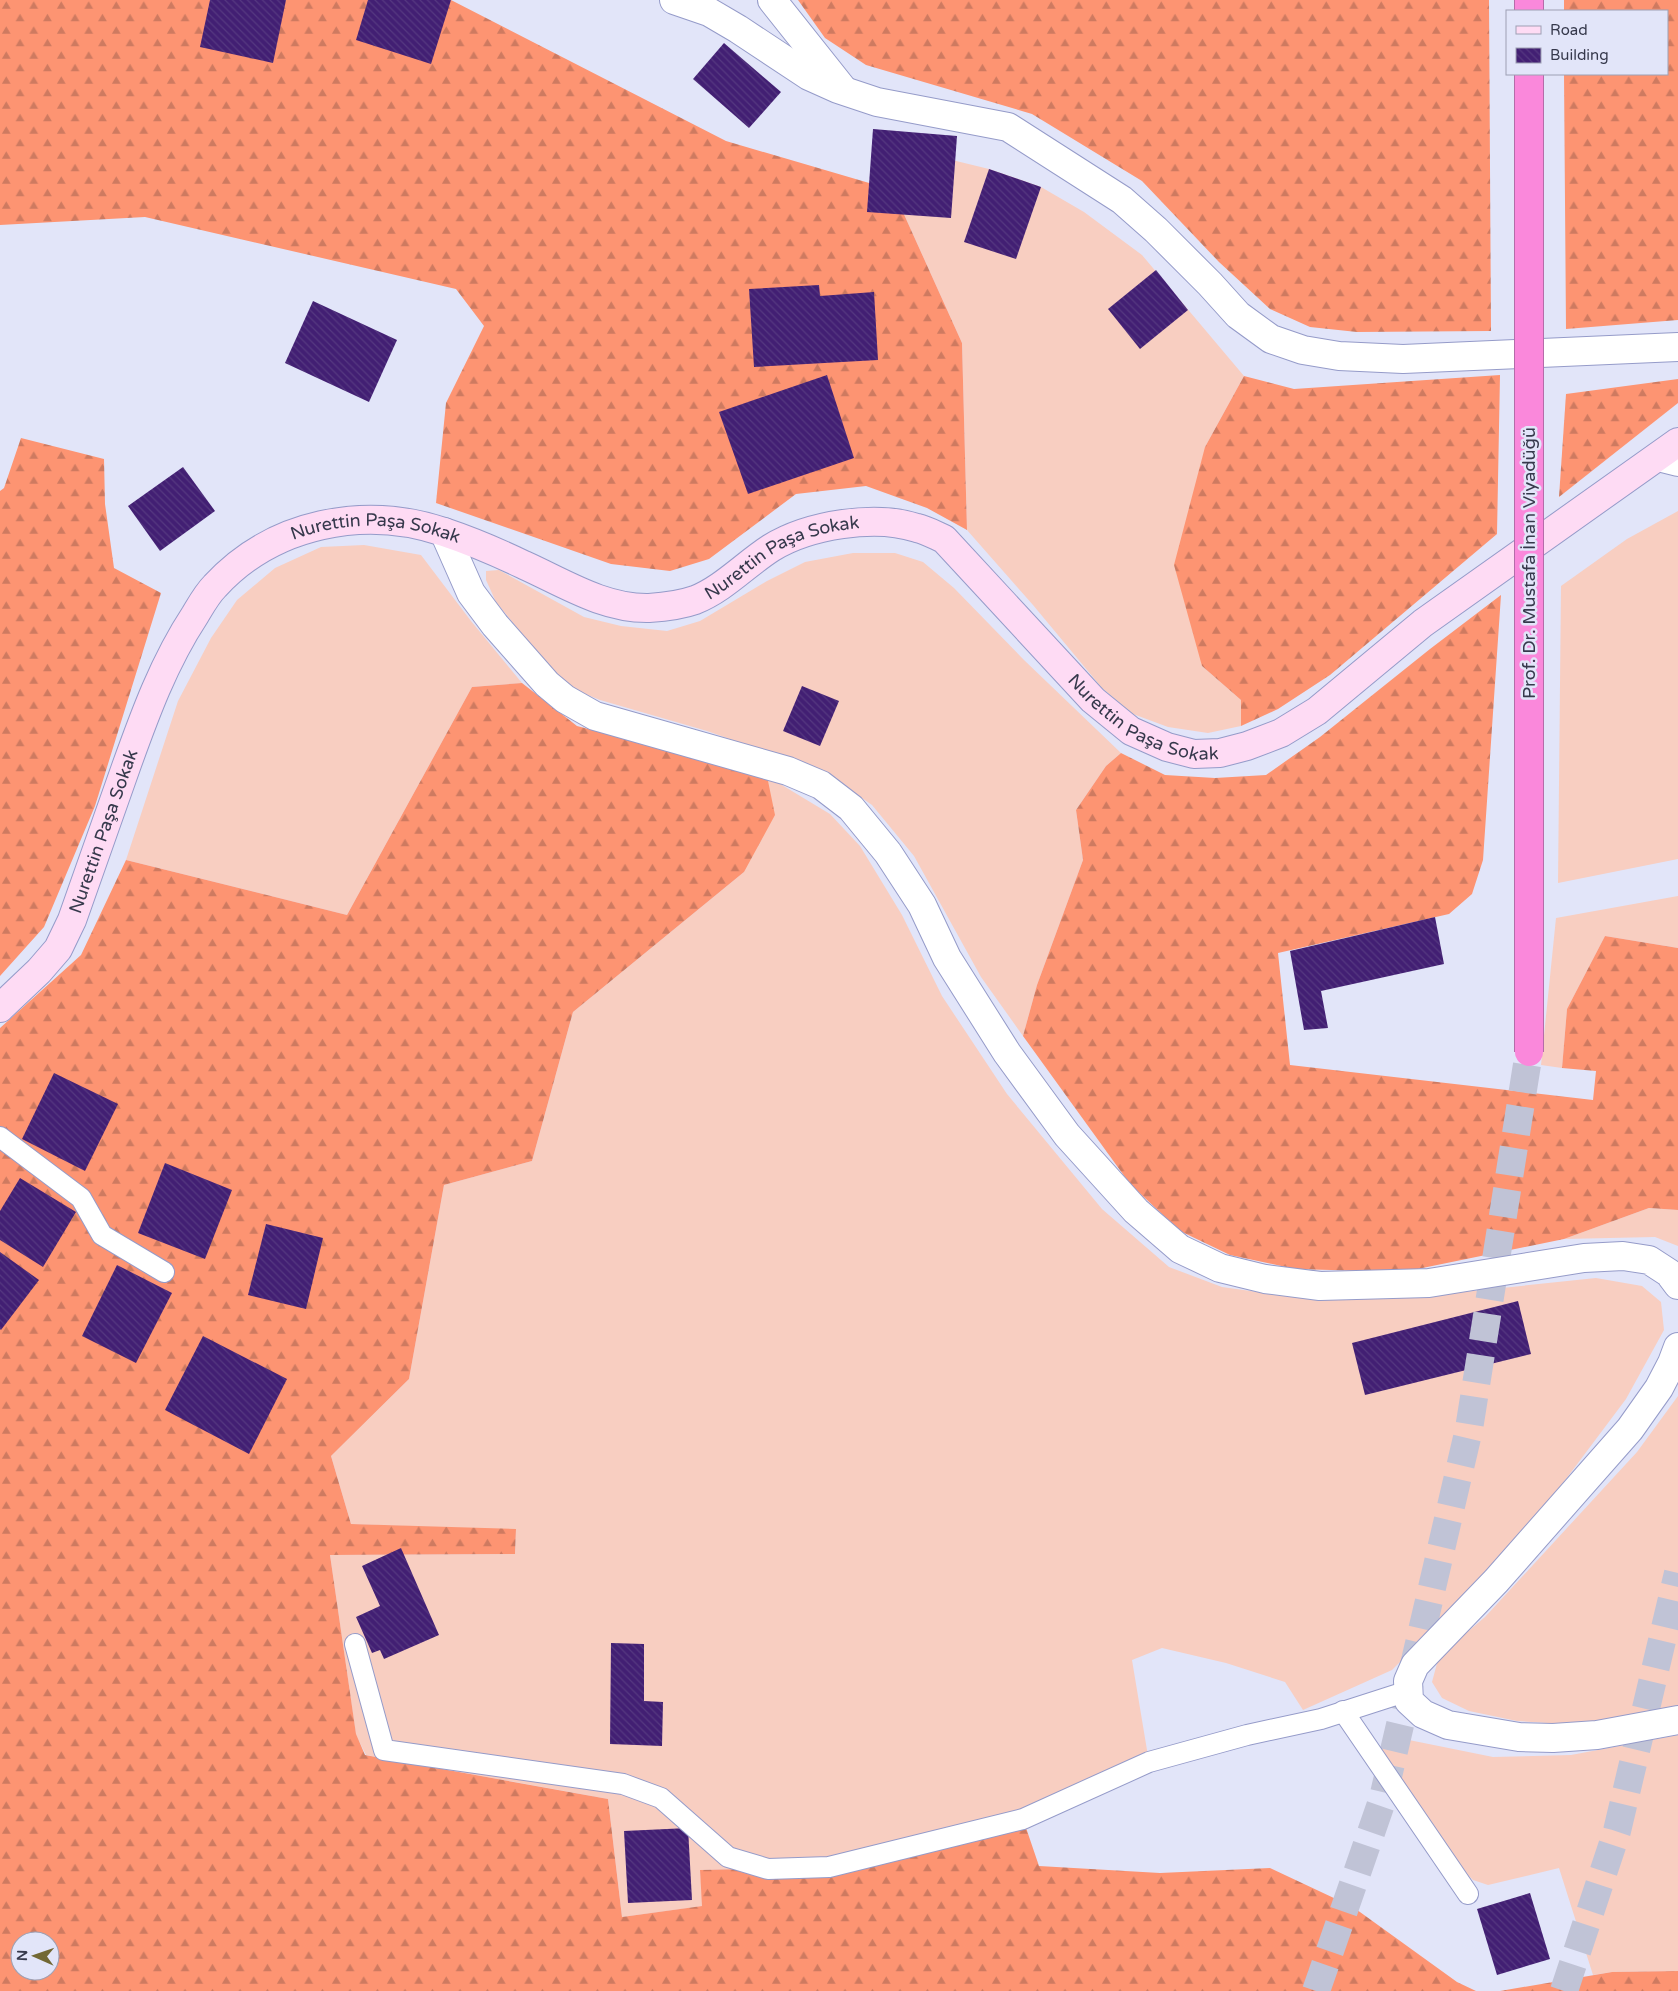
<svg xmlns="http://www.w3.org/2000/svg" width="1678" height="1991" font-family="'Varela Round',sans-serif">
<style>
.grass{fill:#f8cec1}
.forest{fill:url(#forest-firs);fill-rule:evenodd}
.building{fill:url(#building-back-hatch)}
.lines{fill:none;stroke-linecap:round;stroke-linejoin:round}
.highway-tunnel{stroke:#c0c3d6;stroke-width:28;stroke-dasharray:28 14;stroke-linecap:butt}
.lane-casing{stroke:#959bc9;stroke-width:22}
.street-casing{stroke:#959bc9;stroke-width:30}
.secondary-casing{stroke:#959bc9;stroke-width:30}
.highway-casing{stroke:#b56ca9;stroke-width:30}
.lane{stroke:#fff;stroke-width:20}
.street{stroke:#fff;stroke-width:28}
.secondary{stroke:#fedbf4;stroke-width:28}
.highway{stroke:#fa88db;stroke-width:28}
.highway-bridge-casing{stroke:#b56ca9;stroke-width:30;stroke-linecap:butt}
.highway-bridge{stroke:#fa88db;stroke-width:28}
.labels{text-anchor:middle;stroke-width:5;stroke-linejoin:round;paint-order:stroke}
.street-label{font-size:18px;fill:#36394c;stroke:#e2e5f9}
</style>
<defs>
<pattern id="forest-firs" width="22" height="20" patternUnits="userSpaceOnUse" patternTransform="scale(1.25)"><rect width="22" height="20" fill="#fd9472"/><path d="M5 1l3.5 6h-7zM16 11l3.5 6h-7z" fill="#ce7a60"/></pattern>
<pattern id="building-back-hatch" width="6" height="6" patternUnits="userSpaceOnUse" patternTransform="scale(1.25)"><rect width="6" height="6" fill="#421f73"/><path d="M-1 5l2 2M0 0l6 6M5-1l2 2" fill="none" stroke="#553880"/></pattern>
</defs>
<rect width="100%" height="100%" fill="#e2e5f9"/>
<g class="grass">
<polygon points="948,159 989,169 1041,187 1084,212 1142,255 1244,376 1205,447 1202,666 1241,700 1241,726 1208,733 1168,727 1133,714 1102,688 1033,605 967,530 962,343 893,190"/>
<polygon points="1678,511 1678,859 1558,883 1561,586 1627,539"/>
<polygon points="364,545 421,555 471,621 522,683 472,687 347,915 126,860 178,701 211,638 237,600 275,568 321,547"/>
<polygon points="853,553 895,553 923,562 954,588 1024,660 1121,753 1106,766 1076,810 1083,860 1037,985 1023,1036 981,977 914,856 872,805 826,773 707,731 600,700 571,688 547,665 496,602 486,580 486,571 499,570 584,617 621,626 667,631 700,621 767,581 805,562"/>
<polygon points="767,776 830,814 860,846 902,915 942,996 1007,1094 1102,1209 1169,1267 1222,1287 1301,1298 1416,1297 1596,1278 1642,1286 1661,1302 1664,1330 1626,1399 1548,1503 1450,1612 1392,1670 1303,1710 1285,1682 1226,1663 1162,1648 1132,1660 1149,1762 1023,1819 829,1867 700,1870 703,1906 622,1917 608,1799 366,1755 356,1735 330,1555 515,1554 516,1530 351,1524 331,1456 409,1379 444,1185 532,1161 573,1012 744,872"/>
<polygon points="1678,896 1678,948 1605,936 1567,1009 1562,1068 1541,1065 1556,918"/>
<polygon points="1649,1208 1678,1210 1678,1246 1655,1237 1564,1239"/>
<polygon points="1678,1396 1678,1708 1580,1725 1517,1721 1469,1711 1442,1698 1432,1682 1439,1656 1485,1617 1637,1452"/>
<polygon points="1678,1735 1678,1971 1612,1972 1593,1975 1559,1868 1488,1885 1473,1880 1454,1861 1382,1751 1384,1737 1404,1739 1493,1757 1571,1755"/>
</g>
<g class="forest">
<polygon points="0,0 451,0 726,141 893,190 962,343 967,530 927,508 866,486 796,494 709,559 670,571 611,564 436,503 446,403 484,326 456,289 145,217 0,225"/>
<polygon points="798,0 1489,0 1491,331 1357,332 1310,327 1270,309 1219,262 1142,181 1032,114 866,65 825,38"/>
<polygon points="1564,0 1678,0 1678,320 1566,329 1564,74 1667,74 1667,11 1564,11"/>
<polygon points="1500,375 1497,534 1330,675 1278,709 1241,726 1241,700 1202,666 1174,565 1205,447 1244,376 1294,389"/>
<polygon points="1678,379 1678,403 1559,497 1566,394"/>
<polygon points="21,438 104,459 105,504 114,568 161,593 95,806 44,927 0,976 0,491 4,488"/>
<polygon points="1501,595 1483,860 1472,894 1449,914 1278,953 1290,1065 1593,1100 1596,1071 1562,1068 1567,1009 1605,936 1678,948 1678,1210 1649,1208 1564,1239 1403,1272 1295,1269 1230,1255 1180,1231 1130,1184 1023,1036 1037,985 1083,860 1076,810 1106,766 1121,753 1165,775 1215,778 1266,775 1320,737 1430,649"/>
<path d="M522,683L577,726L767,776L775,815L744,872L573,1012L532,1161L444,1185L409,1379L331,1456L351,1524L516,1529L515,1554L330,1555L356,1734L365,1755L608,1799L622,1917L702,1906L700,1870L829,1867L1023,1819L1039,1866L1160,1873L1270,1868L1353,1907L1457,1982L1476,1991H0V1028L81,955L126,860L347,915L472,687ZM20,1941H50V1971H20Z"/>
<polygon points="1678,1971 1678,1991 1500,1991 1612,1972"/>
</g>
<g class="building">
<polygon points="210,0 286,0 273,63 200,47"/>
<polygon points="368,0 451,0 431,64 356,40"/>
<polygon points="724,43 781,92 749,128 693,79"/>
<polygon points="873,129 957,136 951,218 867,212"/>
<polygon points="989,169 1041,187 1016,259 964,242"/>
<polygon points="1156,270 1188,310 1140,349 1108,309"/>
<polygon points="819,285 820,296 874,292 878,360 754,367 749,289"/>
<polygon points="313,301 397,340 369,402 285,363"/>
<polygon points="827,375 854,458 748,494 719,412"/>
<polygon points="183,467 215,511 160,551 128,506"/>
<polygon points="802,686 839,701 820,746 783,731"/>
<polygon points="1435,917 1444,964 1321,991 1328,1028 1304,1030 1290,951"/>
<polygon points="54,1073 118,1104 85,1171 22,1139"/>
<polygon points="165,1163 232,1190 205,1259 138,1233"/>
<polygon points="20,1178 76,1212 43,1267 0,1240 0,1211"/>
<polygon points="266,1224 323,1238 306,1309 248,1295"/>
<polygon points="0,1252 39,1280 1,1330 0,1329"/>
<polygon points="117,1265 172,1293 136,1363 82,1336"/>
<polygon points="1518,1301 1531,1354 1365,1395 1352,1343"/>
<polygon points="203,1336 287,1379 249,1454 165,1410"/>
<polygon points="401,1548 439,1635 384,1659 380,1650 372,1653 356,1617 380,1606 362,1566"/>
<polygon points="611,1643 644,1644 644,1701 663,1702 662,1746 610,1744"/>
<polygon points="688,1828 692,1900 628,1903 624,1831"/>
<polygon points="1530,1893 1550,1959 1497,1975 1477,1909"/>
</g>
<g class="lines">
<g class="highway-tunnel">
<polyline points="1316,1991 1383,1798 1469,1429 1529,1052"/>
<polyline points="1564,1991 1617,1831 1678,1573"/>
</g>
<g class="lane-casing">
<g id="lane">
<polyline points="0,1137 81,1198 102,1235 164,1272"/>
<polyline points="355,1644 384,1750 623,1784 661,1798 728,1857 768,1869 829,1867 1023,1819 1149,1762 1247,1735 1321,1719 1408,1691"/>
<polyline points="1343,1711 1468,1894"/>
</g>
</g>
<g class="street-casing">
<g id="street">
<polyline points="674,0 709,12 738,29 809,76 838,89 877,102 1008,127 1122,200 1156,230 1210,284 1238,315 1271,339 1303,350 1339,356 1403,359 1678,347"/>
<polyline points="772,0 842,88"/>
<polyline points="1658,457 1678,462"/>
<polyline points="444,532 471,593 495,625 547,684 565,699 595,716 788,771 821,785 851,808 888,853 922,905 947,958 1007,1053 1067,1135 1136,1211 1180,1249 1220,1268 1265,1279 1320,1286 1429,1283 1584,1258 1623,1256 1649,1260 1669,1273 1678,1285"/>
<polyline points="1678,1347 1672,1363 1659,1388 1630,1429 1496,1581 1415,1665 1408,1681 1409,1701 1423,1714 1448,1725 1519,1737 1553,1738 1597,1735 1678,1720"/>
</g>
</g>
<g class="secondary-casing">
<g id="secondary">
<path id="s1" d="M0,1008L39,971L58,949L72,920C90,869 108,818 126,767C145,714 164,662 195,615C201,605 207,594 215,586C273,523 364,505 444,532C471,541 499,553 524,565C564,583 604,609 649,608C664,607 681,605 695,600C723,589 746,564 771,548C808,525 875,514 917,528C926,530 935,535 944,539L1093,700L1131,731L1167,747L1194,754L1220,753L1247,746L1281,733L1317,711L1423,623L1678,442"/>
</g>
</g>
<g class="highway-casing">
<polyline id="highway" points="1529,0 1529,11"/>
</g>
<use href="#lane" class="lane"/>
<use href="#street" class="street"/>
<use href="#secondary" class="secondary"/>
<use href="#highway" class="highway"/>
<g class="highway-bridge-casing">
<polyline id="highway-bridge" points="1529,74 1529,1052"/>
</g>
<use href="#highway-bridge" class="highway-bridge"/>
</g>
<g class="labels">
<g class="street-label">
<text dy="6" stroke="none"><textPath href="#s1" startOffset="659">Nurettin Paşa Sokak</textPath></text>
<text dy="6" stroke="none"><textPath href="#s1" startOffset="1094">Nurettin Paşa Sokak</textPath></text>
<text transform="translate(1529 563) rotate(-90)" y="6">Prof. Dr. Mustafa İnan Viyadüğü</text>
<text dy="6" stroke="none"><textPath href="#s1" startOffset="1542">Nurettin Paşa Sokak</textPath></text>
<text dy="6" stroke="none"><textPath href="#s1" startOffset="209">Nurettin Paşa Sokak</textPath></text>
</g>
</g>
<rect x="1506" y="10" width="162" height="65" fill="#e2e5f9" stroke="#9da0b4"/>
<rect x="1516" y="26" width="25" height="8" fill="#fedbf4" stroke="#9da0b4"/>
<text x="1550" y="35" font-size="15" fill="#36394c">Road</text>
<rect x="1516" y="48" width="25" height="15" fill="url(#building-back-hatch)" stroke="#9da0b4"/>
<text x="1550" y="60" font-size="15" fill="#36394c">Building</text>
<g transform="translate(35 1956) rotate(272)"><circle r="24" fill="#e2e5f9" stroke="#9da0b4"/>
<path d="M0-4L9 19L0 12L-9 19Z" fill="#726834"/>
<text y="-8" font-size="14" font-weight="bold" text-anchor="middle" fill="#36394c">N</text>
</g>
</svg>
